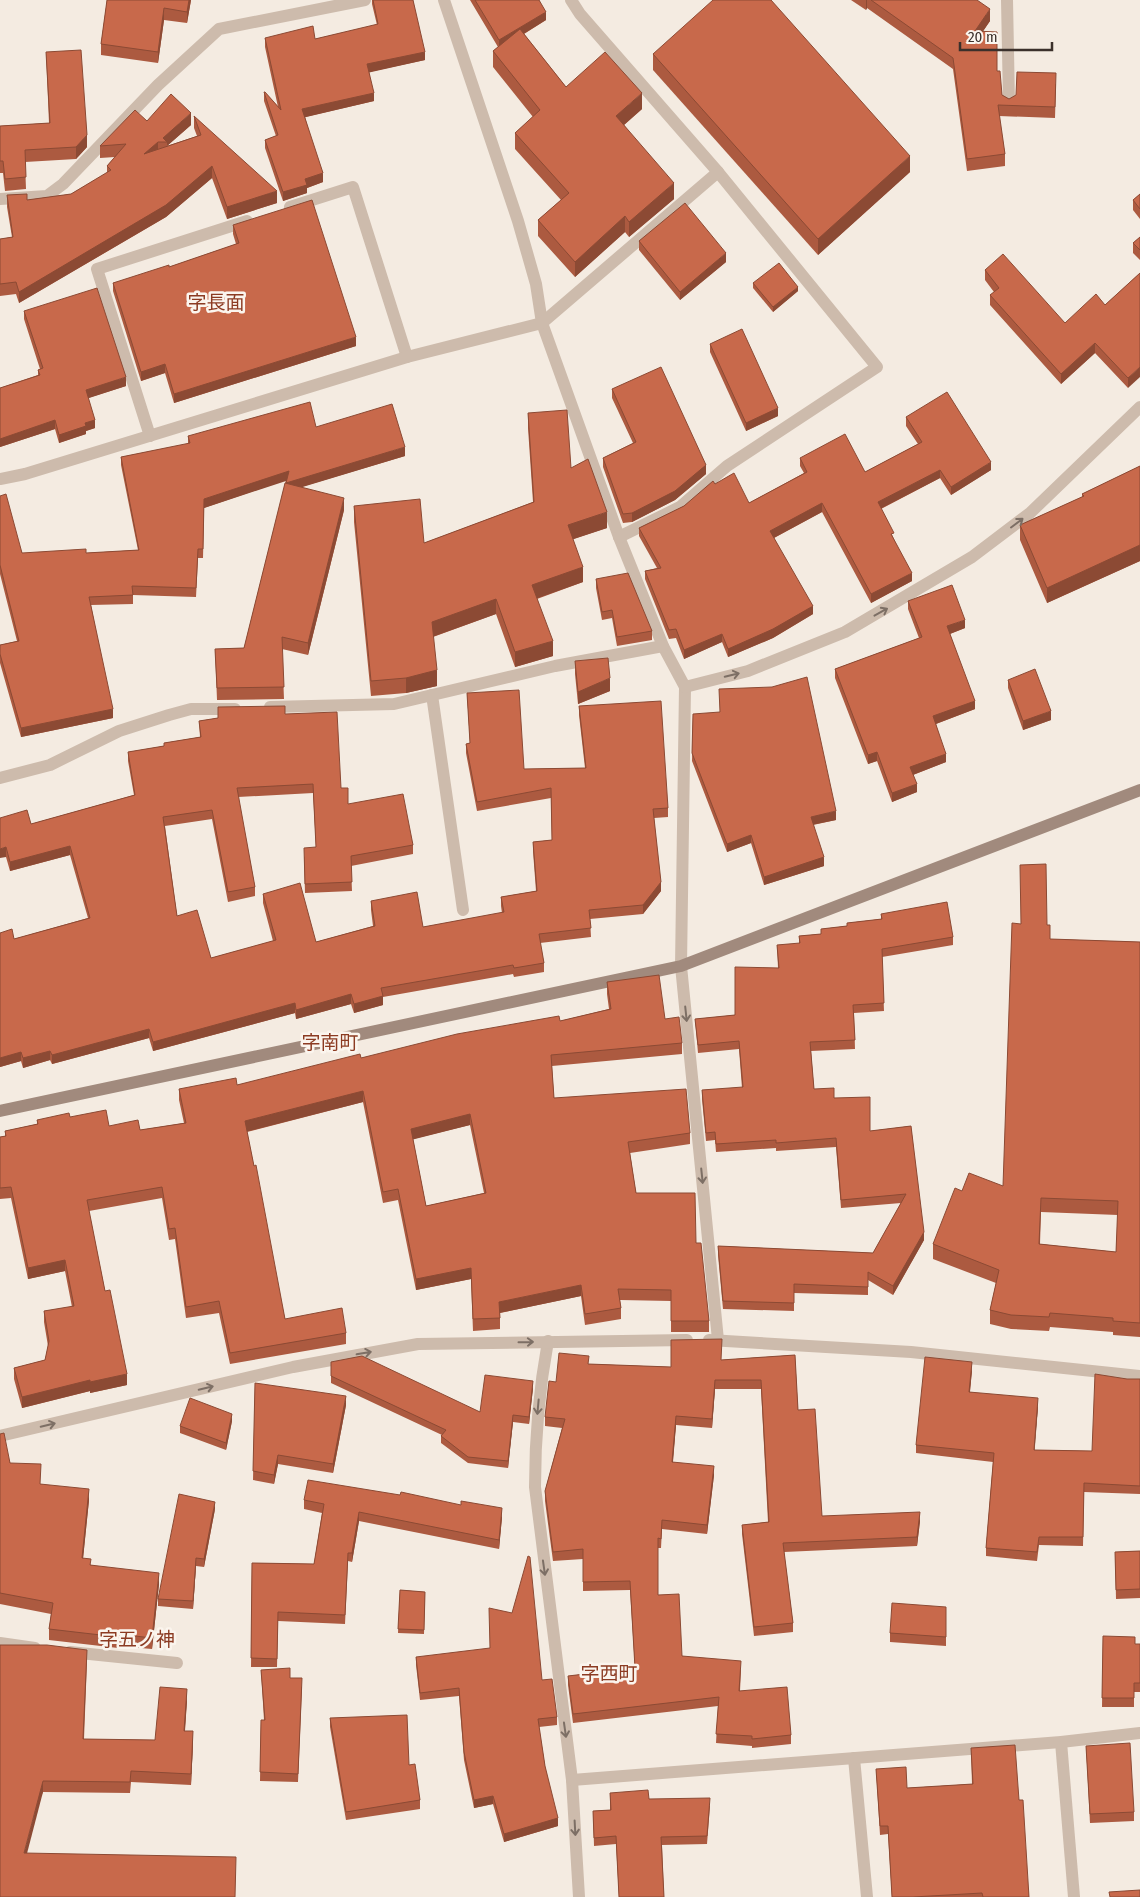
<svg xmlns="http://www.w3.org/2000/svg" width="1140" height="1897" font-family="'Fira Sans Condensed','Noto Sans JP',sans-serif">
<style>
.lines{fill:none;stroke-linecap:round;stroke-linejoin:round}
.street{stroke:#cdbbac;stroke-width:12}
.secondary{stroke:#a18a7d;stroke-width:12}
.wall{fill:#ac5a40;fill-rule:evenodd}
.shaded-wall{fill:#8c4a34}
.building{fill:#c8694b;stroke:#8c4a34;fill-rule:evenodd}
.oneway{stroke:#7d6f65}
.labels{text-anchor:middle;stroke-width:5;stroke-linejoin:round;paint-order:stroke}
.quarter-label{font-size:19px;fill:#8c3b22;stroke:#fbf5ee}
</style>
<rect width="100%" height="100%" fill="#f4ebe1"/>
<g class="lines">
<g class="street">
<polyline points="444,0 518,221 536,284 542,323 619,537 663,646 685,687 681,966 718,1340"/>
<polyline points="571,0 580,14 718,172 877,367 727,466 680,507 619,537"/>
<polyline points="1007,0 1009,102"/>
<polyline points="0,199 47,196 63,184 158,85 219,29 365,0"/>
<polyline points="290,207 353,187 407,357"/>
<polyline points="150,436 97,269 247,221"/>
<polyline points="0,479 25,474 407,357 542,323 718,172"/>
<polyline points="685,687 748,671 845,632 972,557 1030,513 1140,407"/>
<polyline points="432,695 463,910"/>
<polyline points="270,707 394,704 555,666 663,646"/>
<polyline points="0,778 50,765 119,731 169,715 191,709 235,709"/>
<polyline points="709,1340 911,1352 1140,1376"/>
<path d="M548,1341C539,1390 535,1437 535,1487L572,1780L579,1897"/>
<polyline points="0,1436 293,1367 418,1344 687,1340"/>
<polyline points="0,1643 35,1648"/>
<polyline points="70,1652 177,1663"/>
<polyline points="1061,1742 1074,1897"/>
<polyline points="854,1758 867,1897"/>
<polyline points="572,1780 1061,1742 1140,1733"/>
</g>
<polyline class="secondary" points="0,1111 681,966 1140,790"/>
</g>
<g class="wall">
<polygon points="107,0 191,0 187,23 164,20 158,63 101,55 101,44"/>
<polygon points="372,0 413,0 425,60 369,72 374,101 305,117 323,182 307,188 307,193 283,201 265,148 265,140 276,136 264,101 264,92 278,107 265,47 265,38 315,39 377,25 372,4"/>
<polygon points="470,0 539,0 546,20 524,34 566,87 642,109 624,125 674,199 629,237 625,232 575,277 538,236 538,220 561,200 515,149 515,133 533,117 493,67 493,51 498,47"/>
<polygon points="851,0 977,0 990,21 983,31 997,71 1002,95 1009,99 1056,84 1055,118 999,116 1005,154 1005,166 967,171 953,69 867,8 866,10"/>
<polygon points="46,52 87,147 76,159 25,162 26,189 5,191 3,173 0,173 0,126 49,123"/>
<polygon points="653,54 910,172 818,255 653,70"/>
<polygon points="194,116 277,203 227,219 212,178 166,217 19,303 16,294 0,296 0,239 12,237 7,207 7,195 27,200 71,194 107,173 107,166 115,157 100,158 100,146 147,121 191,125 167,146 197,136 194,128"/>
<polygon points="1140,194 1140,219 1133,210 1133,200"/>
<polygon points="233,225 356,346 174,403 165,373 141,381 113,291 113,283 169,267 236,244 233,234"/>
<polygon points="1140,237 1140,260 1133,253 1133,243"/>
<polygon points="639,241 726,262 680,300 639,250"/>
<polygon points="985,270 1065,323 1105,305 1140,273 1128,388 1095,353 1061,384 990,305 990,295 994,292 985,280"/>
<polygon points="753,283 798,291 773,312 753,288"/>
<polygon points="24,311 126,386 88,398 95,428 86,431 86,434 59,443 55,429 0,447 0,388 38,375 38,370 40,369 24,319"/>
<polygon points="710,344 778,416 746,431 710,352"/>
<polygon points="612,389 706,474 675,500 632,522 623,523 603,467 603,458 633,443 612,398"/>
<polygon points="528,413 571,468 607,528 573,539 583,582 537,599 553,656 515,667 496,614 433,637 437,686 406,693 371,696 354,522 354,506 424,543 533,502 528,428"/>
<polygon points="906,417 991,470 951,495 940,478 881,509 912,581 871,603 822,512 774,538 813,614 773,638 728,657 722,642 684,659 676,638 669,639 645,579 645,571 657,568 639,536 639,528 684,506 715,484 749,503 804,473 800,466 800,458 865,472 918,444 906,426"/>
<polygon points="316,427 405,456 301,487 344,510 308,655 282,649 284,699 217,700 215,649 244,648 286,480 204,508 203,558 198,558 196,597 133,595 133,604 91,605 113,718 21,737 0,663 0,645 17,641 0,574 0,496 22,553 86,553 138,550 121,465 121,457 188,444 188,436"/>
<polygon points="1140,466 1140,561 1047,603 1020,540 1020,525 1082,497 1082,494"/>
<polygon points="596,579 652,631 652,640 617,646 612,618 602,620 596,588"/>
<polygon points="908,601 965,628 950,634 975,709 936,724 946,762 913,775 917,792 892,802 877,761 868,764 835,678 835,669 919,638 908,609"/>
<polygon points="575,661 610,691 578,704 575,674"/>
<polygon points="1008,680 1051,720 1023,730 1008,688"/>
<polygon points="467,693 524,769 585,768 579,715 579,706 668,808 668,817 654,818 661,891 643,914 590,919 591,937 540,943 544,963 544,972 514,977 513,974 383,997 383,1005 354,1013 351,1004 296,1019 295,1013 153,1051 149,1038 52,1064 50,1060 23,1068 21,1061 0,1067 0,933 14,939 88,918 70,855 10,871 6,857 0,818 31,824 134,795 128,761 128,752 164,746 164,743 200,737 199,721 218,718 218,707 285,714 341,788 348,804 413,845 413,854 351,866 352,891 305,893 304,857 316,847 313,793 238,797 255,887 255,896 228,902 212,819 165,826 177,916 211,958 273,941 263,903 263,894 316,942 373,926 371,910 371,901 423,927 502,913 501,906 501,897 536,891 533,851 533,842 552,840 551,798 477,811 466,753 466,744 470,743"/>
<polygon points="693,714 836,820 813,825 824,866 764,885 751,843 727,852 692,761"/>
<polygon points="881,914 953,937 953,945 882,957 884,1011 854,1013 855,1049 811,1051 814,1089 834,1098 870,1131 911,1126 924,1240 893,1295 868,1280 868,1295 794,1293 794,1311 723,1309 718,1255 718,1246 873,1253 901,1203 841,1208 836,1147 776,1151 776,1148 716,1152 715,1140 706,1141 702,1099 702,1090 742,1088 739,1049 698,1053 695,1019 735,1015 778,968 777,945 799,944 799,936 821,934 821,929 847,926 847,923 881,919"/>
<path d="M1047,925L1050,939L1140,942V1337L1113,1335V1332L1050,1327L1049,1331L1011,1329L990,1324V1310L996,1283L933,1259V1244L962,1191L1003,1186ZM1041,1212L1118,1215L1116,1252L1040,1244Z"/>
<path d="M607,982L665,1019L682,1043V1054L552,1066L554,1098L690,1133V1144L630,1153L636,1193L696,1243L709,1321V1332H671V1301L620,1300L621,1308V1319L585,1325L581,1296L500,1313V1329L473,1331L471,1279L416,1290L398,1200L383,1203L363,1102L247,1132L285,1319L346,1333V1344L230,1364L219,1313L186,1318L175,1239L169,1240L162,1198L89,1211L105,1291L127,1385L90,1393V1391L22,1408L14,1379V1368L45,1360L48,1346L44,1322V1311L72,1307L65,1271L28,1279L11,1198L0,1199V1137L5,1136V1131L37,1124V1120L70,1117L109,1126L140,1130L184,1123L179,1100V1089L237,1085L361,1058L560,1021L609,1009L607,994ZM470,1125L484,1193L426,1206L413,1139Z"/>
<polygon points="795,1355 798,1410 822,1516 920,1521 917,1546 784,1552 793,1623 793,1632 754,1636 742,1534 742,1525 768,1522 761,1389 715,1389 712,1428 676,1425 673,1462 714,1475 707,1534 662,1529 661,1548 658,1548 658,1595 682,1656 741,1670 740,1691 791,1735 791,1744 752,1748 752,1746 716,1743 718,1706 573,1723 568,1685 568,1676 635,1668 630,1590 583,1591 583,1559 553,1561 545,1501 545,1491 562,1428 545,1426 545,1417 589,1364 671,1367 721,1360"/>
<polygon points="331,1362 480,1412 533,1388 529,1424 513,1422 508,1468 468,1463 441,1443 441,1436 442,1435 331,1383"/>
<polygon points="972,1370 970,1392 1038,1407 1034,1450 1092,1451 1127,1379 1140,1379 1140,1494 1084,1492 1083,1546 1039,1545 1037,1561 986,1556 986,1548 993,1462 916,1453 916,1445"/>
<polygon points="255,1383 346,1405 333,1473 278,1464 274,1484 253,1480"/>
<polygon points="232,1421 226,1450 180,1433 180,1426"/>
<polygon points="0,1434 10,1463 40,1484 89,1500 83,1558 91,1565 159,1584 152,1649 118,1646 118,1648 49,1640 49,1629 51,1614 0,1604"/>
<polygon points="304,1500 502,1517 499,1549 359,1521 352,1562 348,1561 345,1624 278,1621 277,1667 251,1667 252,1563 314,1564 322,1513 304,1509"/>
<polygon points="215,1509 204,1567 196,1566 193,1609 158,1606 158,1599"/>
<polygon points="1140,1551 1140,1598 1116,1599 1115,1552"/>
<polygon points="400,1590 425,1592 424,1634 398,1633"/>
<polygon points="946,1607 946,1646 890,1642 890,1633"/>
<polygon points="1103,1636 1135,1644 1140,1644 1140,1692 1134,1692 1134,1707 1102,1707"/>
<polygon points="416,1657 542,1680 557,1717 557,1725 539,1727 545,1766 558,1826 504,1842 493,1804 474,1808 464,1760 459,1696 420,1700 416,1665"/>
<polygon points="87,1661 84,1739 155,1740 187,1700 185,1731 193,1743 191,1785 131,1782 130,1793 43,1792 0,1897"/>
<polygon points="261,1670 302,1687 298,1782 260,1781 261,1720 264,1720"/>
<polygon points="330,1718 409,1765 420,1800 420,1809 346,1820 330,1727"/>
<polygon points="1086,1746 1134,1812 1134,1821 1090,1823"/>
<polygon points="971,1748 1019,1800 1029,1897 892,1897 888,1834 880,1835 876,1769 907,1788 972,1784"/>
<polygon points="610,1793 649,1799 710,1806 707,1844 662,1845 664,1897 619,1897 616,1844 594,1846 593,1811 610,1810"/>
</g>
<g class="shaded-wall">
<polygon points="189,0 191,0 187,23 187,12"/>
<polygon points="866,0 867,0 867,8 866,10"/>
<polygon points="164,8 164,20 158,63 158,52"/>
<polygon points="990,9 990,21 975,43 975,31"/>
<polygon points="546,12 546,20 499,49 499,40"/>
<polygon points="425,52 425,60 367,73 367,64"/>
<polygon points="374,93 374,101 302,118 302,109"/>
<polygon points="642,93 642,109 616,132 616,116"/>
<polygon points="191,113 191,125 167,146 167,142 163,138"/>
<polygon points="87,135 87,147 76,159 76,147"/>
<polygon points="158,142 158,154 144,154"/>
<polygon points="910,156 910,172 818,255 818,239"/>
<polygon points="212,166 212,178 166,217 19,303 19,292"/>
<polygon points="323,173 323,182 307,188 307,193 283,201 283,192 305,179"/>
<polygon points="674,183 674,199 629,237 629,222"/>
<polygon points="277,191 277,203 227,219 227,207"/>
<polygon points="625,216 625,232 575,277 575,262"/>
<polygon points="726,253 726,262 680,300 680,292"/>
<polygon points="798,287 798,291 773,312 773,307"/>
<polygon points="356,337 356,346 174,403 174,394"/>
<polygon points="1095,343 1095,353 1061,384 1061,374"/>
<polygon points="165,364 165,373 141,381 141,372"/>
<polygon points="1140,367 1140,377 1128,388 1128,378"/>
<polygon points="126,377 126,386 86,399 86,390"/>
<polygon points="778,408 778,416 746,431 746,423"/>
<polygon points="55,420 55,429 0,447 0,439"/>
<polygon points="95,420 95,428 86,431 86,434 59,443 59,435 85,423"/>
<polygon points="405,447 405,456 286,492 286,483"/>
<polygon points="991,462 991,470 951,495 951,487"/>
<polygon points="706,465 706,474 675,500 632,522 632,513"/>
<polygon points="940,470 940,478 878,510 878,502"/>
<polygon points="289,471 289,480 204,508 203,558 204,499"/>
<polygon points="344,498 344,510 308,655 308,643"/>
<polygon points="822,503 822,512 770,540 770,531"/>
<polygon points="607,512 607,528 568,541 568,525"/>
<polygon points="1140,545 1140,561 1047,603 1047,588"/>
<polygon points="583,567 583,582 532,600 532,585"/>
<polygon points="912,573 912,581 871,603 871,594"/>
<polygon points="496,599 496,614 432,637 432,622"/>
<polygon points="813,606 813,614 773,638 728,657 728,649"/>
<polygon points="965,620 965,628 947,635 947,626"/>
<polygon points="722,634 722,642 684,659 684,650"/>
<polygon points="553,641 553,656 515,667 515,652"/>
<polygon points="437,670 437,686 406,693 406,678"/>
<polygon points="610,678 610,691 578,704 578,692"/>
<polygon points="975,701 975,709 933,725 933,716"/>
<polygon points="113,709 113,718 21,737 21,728"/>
<polygon points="1051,711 1051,720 1023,730 1023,721"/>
<polygon points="877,752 877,761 868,764 868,755"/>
<polygon points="946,754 946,762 910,776 910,767"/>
<polygon points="917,784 917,792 892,802 892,793"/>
<polygon points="836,811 836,820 811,825 811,817"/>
<polygon points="751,835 751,843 727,852 727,844"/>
<polygon points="70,846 70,855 10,871 10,862"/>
<polygon points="6,847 6,857 0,858 0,849"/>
<polygon points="824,857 824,866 764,885 764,877"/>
<polygon points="661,882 661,891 643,914 643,905"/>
<polygon points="351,994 351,1004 296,1019 296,1010"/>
<polygon points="383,996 383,1005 354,1013 354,1004"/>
<polygon points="295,1003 295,1013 153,1051 153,1042"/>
<polygon points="149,1029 149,1038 52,1064 52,1055"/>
<polygon points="50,1051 50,1060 23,1068 23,1058"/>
<polygon points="21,1052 21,1061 0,1067 0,1058"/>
<polygon points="363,1091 363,1102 245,1132 245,1121"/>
<polygon points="470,1114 470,1125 411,1140 411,1129"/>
<polygon points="924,1232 924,1240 893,1295 893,1286"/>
<polygon points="65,1260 65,1271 28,1279 28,1268"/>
<polygon points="471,1268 471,1279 416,1290 416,1279"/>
<polygon points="581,1285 581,1296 499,1313 499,1302"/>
<polygon points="972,1362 972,1370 969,1400 969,1392"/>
<polygon points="127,1374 127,1385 90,1393 90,1382"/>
<polygon points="90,1380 90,1391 22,1408 22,1397"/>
<polygon points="715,1380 715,1389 712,1428 712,1419"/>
<polygon points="533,1381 533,1388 529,1424 529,1417"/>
<polygon points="346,1396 346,1405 333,1473 333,1464"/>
<polygon points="1038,1398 1038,1407 1034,1459 1034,1450"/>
<polygon points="232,1414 232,1421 226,1450 226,1443"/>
<polygon points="513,1415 513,1422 508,1468 508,1461"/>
<polygon points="676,1416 676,1425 672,1471 672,1462"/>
<polygon points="278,1455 278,1464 274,1484 274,1475"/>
<polygon points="714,1466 714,1475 707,1534 707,1525"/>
<polygon points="89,1489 89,1500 82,1569 82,1558"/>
<polygon points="215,1502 215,1509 204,1567 204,1559"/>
<polygon points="502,1508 502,1517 499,1549 499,1540"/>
<polygon points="359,1512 359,1521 352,1562 352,1553"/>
<polygon points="920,1512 920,1521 917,1546 917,1537"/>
<polygon points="196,1558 196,1566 193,1609 193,1601"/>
<polygon points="159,1573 159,1584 152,1649 152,1638"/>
<polygon points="187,1689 187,1700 184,1742 184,1731"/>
<polygon points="193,1731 193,1743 191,1785 191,1774"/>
<polygon points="43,1781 43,1792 24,1865 24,1853"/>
<polygon points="493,1796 493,1804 474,1808 474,1800"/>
<polygon points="558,1818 558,1826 504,1842 504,1834"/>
</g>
<g class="building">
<polygon points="107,0 189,0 187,12 164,8 158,52 101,44"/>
<polygon points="373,0 413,0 425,52 367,64 374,93 302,109 323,173 305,179 307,185 283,192 265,140 278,135 264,92 265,92 281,110 265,38 313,26 315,39 378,24"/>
<polygon points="475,0 539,0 546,12 499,40"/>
<polygon points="713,0 771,0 910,156 818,239 653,54"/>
<polygon points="871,0 977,0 990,9 975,31 997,32 997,71 1000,71 1002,95 1009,99 1016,95 1017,72 1056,73 1055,107 998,105 1005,154 967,159 953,58"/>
<polygon points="520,29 566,87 605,52 642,93 616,116 674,183 629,222 625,216 575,262 538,220 569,193 515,133 540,110 493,51"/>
<polygon points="81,50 87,135 76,147 25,150 26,177 5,179 3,161 0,161 0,126 50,123 46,52"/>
<polygon points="171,94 191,113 163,138 167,142 158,142 144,154 201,135 194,116 277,191 227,207 212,166 166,205 19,292 16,282 0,284 0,239 13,237 7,195 27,194 27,200 71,194 111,170 107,166 126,144 100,146 135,110 147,121"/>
<polygon points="1140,194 1140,209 1133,200"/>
<polygon points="312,200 356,337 174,394 165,364 141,372 113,283 169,265 169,267 239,243 233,225"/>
<polygon points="685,203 726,253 680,292 639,241"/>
<polygon points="1140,237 1140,250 1133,243"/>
<polygon points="1003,254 1065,323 1096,294 1105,305 1140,273 1140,367 1128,378 1095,343 1061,374 990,295 999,288 985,270"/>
<polygon points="779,263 798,287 773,307 753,283"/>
<polygon points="97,288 126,377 86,390 95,420 85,423 86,426 59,435 55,420 0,439 0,388 40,375 38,370 43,368 24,311"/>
<polygon points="742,329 778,408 746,423 710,344"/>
<polygon points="661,367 706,465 675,491 632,513 623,514 603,458 636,442 612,389"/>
<polygon points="947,392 991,462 951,487 940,470 878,502 894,533 891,534 912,573 871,594 822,503 770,531 813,606 773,629 728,649 722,634 684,650 676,629 669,630 645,571 661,568 639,528 684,506 713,481 715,484 734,473 749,503 807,472 800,458 845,434 865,472 922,442 906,417"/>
<polygon points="310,402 316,427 392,404 405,447 286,483 289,471 204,499 203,549 198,549 196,588 132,586 133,595 89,597 113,709 21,728 0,654 0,645 19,641 0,565 0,496 6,494 22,553 86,549 86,553 139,550 121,457 190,443 188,436"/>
<polygon points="567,410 571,468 588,459 607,512 568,525 583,567 532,585 553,641 515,652 496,599 432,622 437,670 406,678 371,681 354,506 420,499 424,543 534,502 528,413"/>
<polygon points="1140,466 1140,545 1047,588 1020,525 1084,496 1082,494"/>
<polygon points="285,483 344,498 308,643 282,637 284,687 217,688 215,649 244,648"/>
<polygon points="628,573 652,631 617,637 612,610 602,612 596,579"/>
<polygon points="952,585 965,620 947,626 975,701 933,716 946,754 910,767 917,784 892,793 877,752 868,755 835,669 922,637 908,601"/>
<polygon points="608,658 610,678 578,692 575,661"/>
<polygon points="1035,669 1051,711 1023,721 1008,680"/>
<polygon points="807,677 836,811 811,817 824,857 764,877 751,835 727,844 692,753 693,714 720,712 719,689 772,687"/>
<polygon points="519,690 524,769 586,768 579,706 661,701 668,808 653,809 661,882 643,905 589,910 591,928 539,934 544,963 514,968 513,965 381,988 383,996 354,1004 351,994 296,1010 295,1003 153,1042 149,1029 52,1055 50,1051 23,1058 21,1052 0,1058 0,933 12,929 14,939 90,918 70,846 10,862 6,847 0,849 0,818 27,810 31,824 135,795 128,752 164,746 164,743 201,737 199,721 218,718 218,707 285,706 285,714 337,712 341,788 348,788 348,804 403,794 413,845 351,856 352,882 305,884 304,848 316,847 313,784 237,788 255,887 228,892 212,810 163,817 177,916 197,910 211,958 276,940 263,894 300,883 316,942 375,926 371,901 417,892 423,927 504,912 501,897 537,891 533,842 552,840 551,788 477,802 466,744 470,743 467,693"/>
<path d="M1046,864L1047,925H1050V939L1140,942V1323L1113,1321V1318L1050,1313L1049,1317L1011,1315L990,1310L999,1270L933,1244L955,1188L962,1191L969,1173L1003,1186L1012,923L1021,924L1020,865ZM1041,1198L1118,1201L1116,1252L1039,1244Z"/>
<polygon points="947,902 953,937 882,949 884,1003 853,1005 855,1040 810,1042 814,1089 834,1088 834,1098 870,1097 870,1131 911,1126 924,1232 893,1286 868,1272 868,1287 794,1284 794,1303 723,1301 718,1246 873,1253 906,1194 841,1200 836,1138 776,1143 776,1140 716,1144 715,1132 706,1133 702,1090 743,1087 739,1041 698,1045 695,1019 735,1015 735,967 779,968 777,945 800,943 799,936 821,934 821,929 847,926 847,923 882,919 881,914"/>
<path d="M659,975L665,1019L679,1017L682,1043L551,1055L554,1098L686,1089L690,1133L628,1142L636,1193H695L696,1243H701L709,1321H671V1290L618,1289L621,1308L585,1314L581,1285L499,1302L500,1318L473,1319L471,1268L416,1279L398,1189L383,1192L363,1091L245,1121L254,1166L256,1165L285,1319L342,1308L346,1333L230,1353L219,1301L186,1307L175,1228L169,1229L162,1187L87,1200L105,1291L110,1290L127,1374L90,1382V1380L22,1397L14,1368L45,1360L49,1341L44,1311L74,1306L65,1260L28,1268L11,1187L0,1188V1137L6,1136L5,1131L38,1124L37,1120L69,1113L70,1117L106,1110L109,1126L138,1120L140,1130L186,1123L179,1089L236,1078L237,1085L360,1054L361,1058L457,1034L559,1016L560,1021L611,1009L607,982ZM470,1114L486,1193L426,1206L411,1129Z"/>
<polygon points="722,1339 721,1360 795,1355 798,1410 815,1409 822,1516 920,1512 917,1537 783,1543 793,1623 754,1627 742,1525 769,1522 761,1380 715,1380 712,1419 676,1416 672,1462 714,1466 707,1525 662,1520 661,1539 658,1538 658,1595 679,1594 682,1656 741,1661 739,1691 787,1687 791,1735 752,1739 752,1736 716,1734 719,1697 573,1714 568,1676 635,1668 630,1581 583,1582 583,1549 553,1552 545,1491 565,1419 545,1417 549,1381 556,1382 559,1353 589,1356 588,1364 671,1367 671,1340"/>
<polygon points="362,1356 480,1412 485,1375 533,1381 529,1417 513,1415 508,1461 468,1457 441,1436 446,1430 331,1376 331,1362"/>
<polygon points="925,1357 972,1362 969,1392 1038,1398 1034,1450 1092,1451 1095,1374 1127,1379 1140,1379 1140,1486 1084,1483 1083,1537 1039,1537 1037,1552 986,1548 994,1453 916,1445"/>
<polygon points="255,1383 346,1396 333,1464 278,1455 274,1475 253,1471"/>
<polygon points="190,1398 232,1414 226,1443 180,1426"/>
<polygon points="4,1433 10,1463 41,1464 40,1484 89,1489 82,1558 91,1559 90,1565 159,1573 152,1638 118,1634 118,1637 49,1629 53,1603 0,1593 0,1434"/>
<polygon points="308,1480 400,1495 401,1492 461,1505 461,1501 502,1508 499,1540 359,1512 352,1553 348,1553 345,1615 278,1612 277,1659 251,1658 252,1563 314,1564 324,1504 304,1500"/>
<polygon points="179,1494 215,1502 204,1559 196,1558 193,1601 158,1599"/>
<polygon points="1140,1551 1140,1589 1116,1590 1115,1552"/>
<polygon points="528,1556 530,1557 542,1680 552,1679 557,1717 538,1719 545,1766 558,1818 504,1834 493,1796 474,1800 464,1752 459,1688 420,1693 416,1657 490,1648 489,1608 512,1613"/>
<polygon points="400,1590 425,1592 424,1630 398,1629"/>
<polygon points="892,1603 946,1607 946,1637 890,1633"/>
<polygon points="1103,1636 1135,1637 1135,1644 1140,1644 1140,1683 1134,1683 1134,1698 1102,1698"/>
<polygon points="0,1645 47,1645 87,1650 83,1739 155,1740 160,1687 187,1689 184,1731 193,1731 191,1774 131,1771 130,1782 43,1781 24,1853 236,1857 235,1897 0,1897"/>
<polygon points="290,1668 290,1678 302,1678 298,1774 260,1772 261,1720 265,1720 261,1670"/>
<polygon points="407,1715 409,1765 415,1764 420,1800 346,1812 330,1718"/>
<polygon points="1130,1743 1134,1812 1090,1814 1086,1746"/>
<polygon points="1015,1745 1019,1800 1023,1800 1029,1897 983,1897 982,1893 913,1897 892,1897 888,1826 880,1826 876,1769 906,1767 907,1788 973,1784 971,1748"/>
<polygon points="648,1790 649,1799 710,1798 707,1836 661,1837 664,1897 619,1897 616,1836 594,1838 593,1811 611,1810 610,1793"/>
<polygon points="1140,1890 1140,1897 1110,1897 1109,1892"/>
</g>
<defs><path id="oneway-shaft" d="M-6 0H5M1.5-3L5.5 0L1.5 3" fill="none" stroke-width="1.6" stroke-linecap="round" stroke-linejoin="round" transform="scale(1.25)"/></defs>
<g class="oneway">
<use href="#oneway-shaft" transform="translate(1017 523) rotate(-37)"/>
<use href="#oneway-shaft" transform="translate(881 612) rotate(-29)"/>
<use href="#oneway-shaft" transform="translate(732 675) rotate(-14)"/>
<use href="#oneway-shaft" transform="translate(686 1014) rotate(84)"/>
<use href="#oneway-shaft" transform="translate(702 1176) rotate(84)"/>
<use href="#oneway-shaft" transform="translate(526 1342) rotate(-1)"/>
<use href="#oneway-shaft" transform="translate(364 1353) rotate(-10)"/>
<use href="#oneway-shaft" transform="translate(206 1388) rotate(-13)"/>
<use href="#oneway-shaft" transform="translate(538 1407) rotate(95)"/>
<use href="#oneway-shaft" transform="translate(48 1425) rotate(-13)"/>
<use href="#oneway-shaft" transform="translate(544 1568) rotate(82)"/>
<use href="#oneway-shaft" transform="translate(565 1730) rotate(82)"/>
<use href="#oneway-shaft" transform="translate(575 1828) rotate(87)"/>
</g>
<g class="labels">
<g class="quarter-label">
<text x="216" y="309">字長面</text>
<text x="330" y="1049">字南町</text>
<text x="137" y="1646">字五ノ神</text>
<text x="609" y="1680">字西町</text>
</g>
</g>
<path d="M960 42v8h92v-8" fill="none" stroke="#3b302b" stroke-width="2.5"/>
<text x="968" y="42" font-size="15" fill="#3b302b" stroke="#fbf5ee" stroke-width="4" paint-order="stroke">20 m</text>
</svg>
